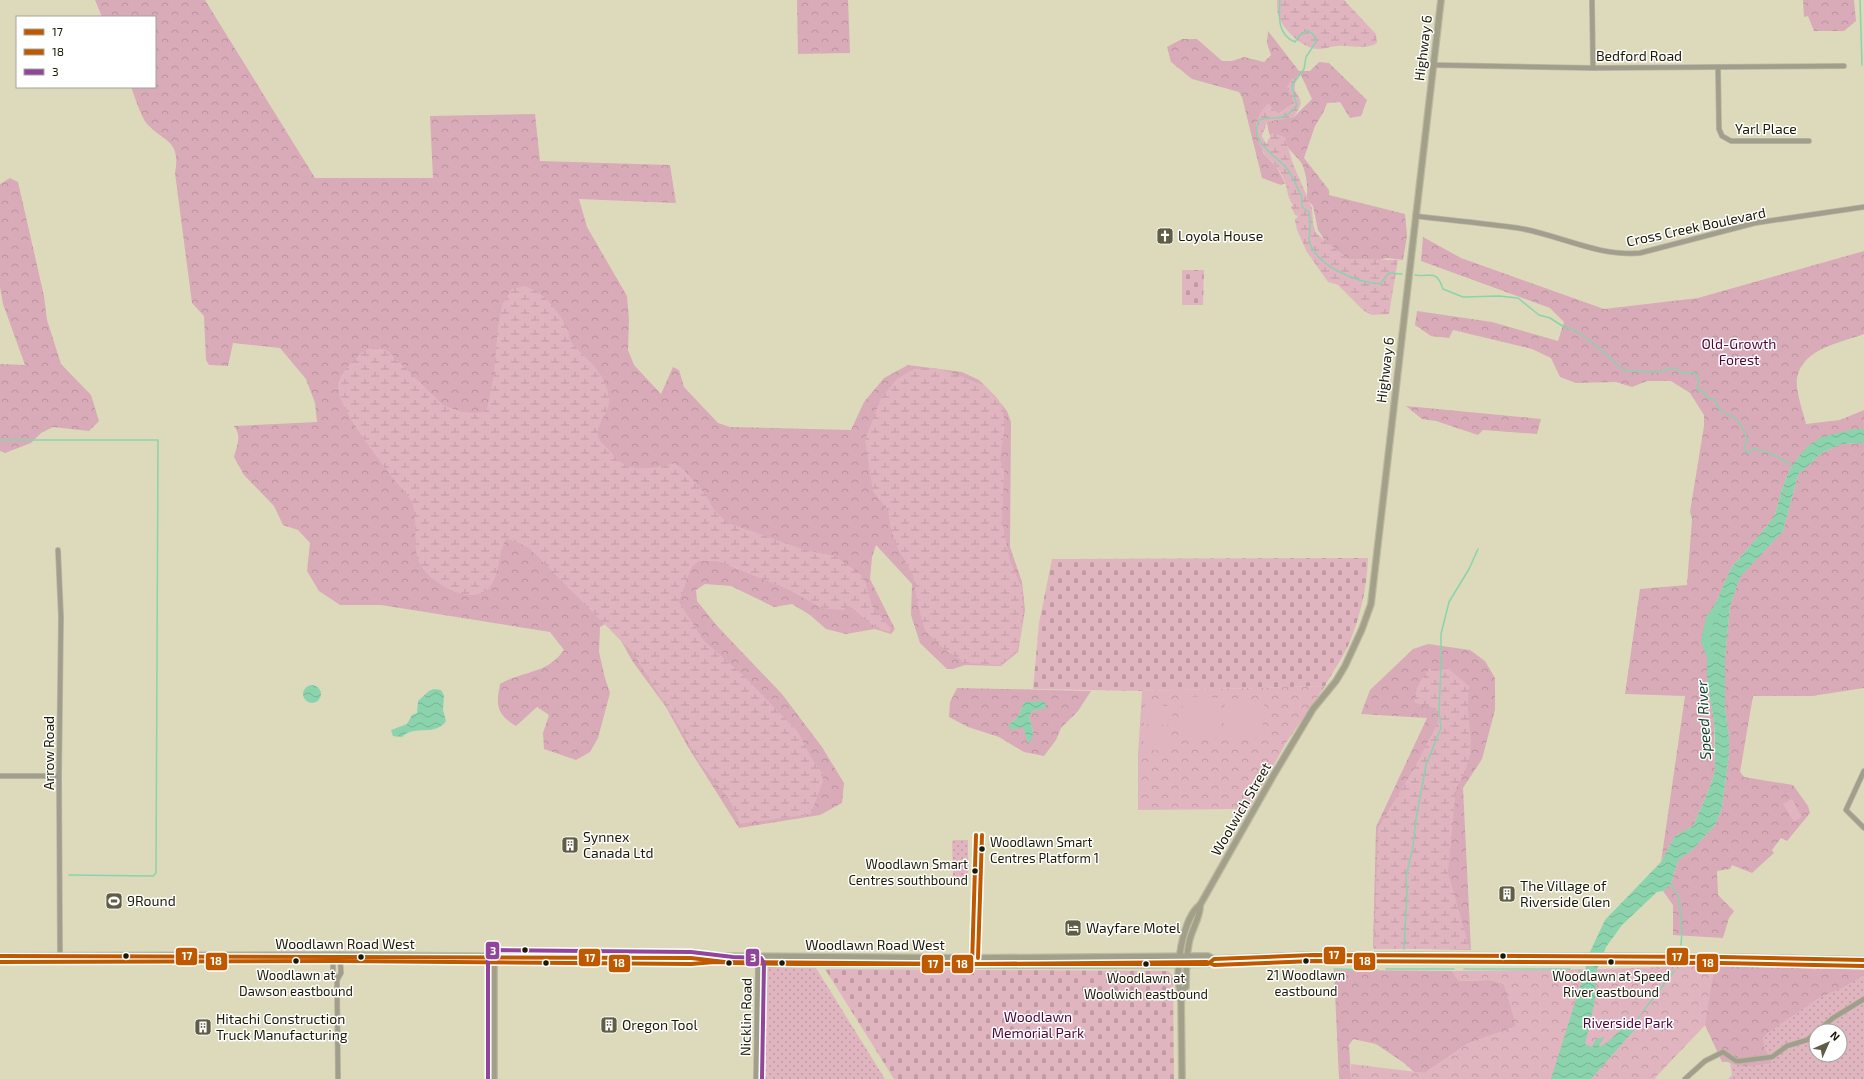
<svg xmlns="http://www.w3.org/2000/svg" width="1864" height="1079" font-family="'Exo 2',sans-serif">
<style>
.grass{fill:url(#grass-dots);fill-rule:evenodd}
.forest{fill:url(#forest-crowns);fill-rule:evenodd}
.wetland{fill:url(#wetland-marsh)}
.cemetery{fill:url(#cemetery-stones)}
.park{fill:url(#park-crowns)}
.pitch{fill:#e1b5c0}
.water{fill:url(#water-waves)}
.lines{fill:none;stroke-linecap:round;stroke-linejoin:round}
.stream{stroke:#8ad3ac;stroke-width:1.5}
.river{stroke:#8ad3ac;stroke-width:8}
.minor-casing{stroke:#bbb9a1;stroke-width:6}
.major-casing{stroke:#bbb9a1;stroke-width:8}
.minor{stroke:#a19e8d;stroke-width:4.5}
.major{stroke:#a2a089;stroke-width:5.5}
.bus-1-casing{stroke:#fff;stroke-width:7}
.bus-2-casing{stroke:#fff;stroke-width:7}
.bus-3-casing{stroke:#fff;stroke-width:7}
.bus-1{stroke:#bf5900;stroke-width:4}
.bus-2{stroke:#bf5900;stroke-width:4}
.bus-3{stroke:#91469b;stroke-width:4}
.bus-dot{fill:#1b1904;stroke:#fff;stroke-width:1.5}
.labels{text-anchor:middle;stroke-width:3;stroke-linejoin:round;paint-order:stroke}
.bus-label{font-size:13px;fill:#1b1904;stroke:#fff}
.street-label{font-size:14px;fill:#1b1904;stroke:#fff}
.poi-label{font-size:14px;fill:#1b1904;stroke:#fff;text-anchor:start}
.park-label{font-size:14px;fill:#4f0439;stroke:#fff}
.water-label{font-size:15px;font-style:italic;fill:#13412f;stroke:#fff}
.line-badge{stroke:#fff;stroke-width:1.5}
.badge-label{font-size:11px;text-anchor:middle;font-weight:bold;fill:#fff}
</style>
<defs>
<pattern id="grass-dots" width="8" height="8" patternUnits="userSpaceOnUse"><rect width="8" height="8" fill="#e1b5c0"/><path d="M2 2h.1M6 6h.1" fill="none" stroke="#c09ba3" stroke-width="1.8" stroke-linecap="round"/></pattern>
<pattern id="forest-crowns" width="20" height="18" patternUnits="userSpaceOnUse"><rect width="20" height="18" fill="#d9aab7"/><path d="M2 6a3 3 0 1 1 6 0M12 15a3 3 0 1 1 6 0" fill="none" stroke="#ba929c"/></pattern>
<pattern id="wetland-marsh" width="20" height="14" patternUnits="userSpaceOnUse"><rect width="20" height="14" fill="#e1b5c0"/><path d="M1 5h8M5 5V1M11 12h8M15 12V8" fill="none" stroke="#c09ba3"/></pattern>
<pattern id="cemetery-stones" width="16" height="16" patternUnits="userSpaceOnUse"><rect width="16" height="16" fill="#e1b5c0"/><path d="M2 7V4a2 2 0 0 1 4 0v3zM10 15v-3a2 2 0 0 1 4 0v3z" fill="#c09ba3"/></pattern>
<pattern id="park-crowns" width="20" height="18" patternUnits="userSpaceOnUse"><rect width="20" height="18" fill="#e1b5c0"/><path d="M2 6a3 3 0 1 1 6 0M12 15a3 3 0 1 1 6 0" fill="none" stroke="#c09ba3"/></pattern>
<pattern id="water-waves" width="16" height="10" patternUnits="userSpaceOnUse"><rect width="16" height="10" fill="#8ad3ac"/><path d="M0 5q4-4 8 0t8 0" fill="none" stroke="#76b592"/></pattern>
</defs>
<rect width="100%" height="100%" fill="#dddabc"/>
<g class="grass">
<polygon points="954,840 968,840 968,881 954,881 951,879 953,874 952,841"/>
<path d="M1716,965L1864,968V1079H1728L1732,1075ZM1816,1031H1840V1055H1816Z"/>
<polygon points="769,966 816,968 885,1079 759,1079 761,974 764,969"/>
</g>
<g class="forest">
<path d="M95,0H205L315,178H433L430,116L535,114L540,161L670,165L676,203L579,199L587,227L627,296L629,320L628,350L634,365L661,394L673,367L679,370L684,387L718,423L730,427L851,430L864,402L884,378L908,365L962,372L979,380L995,396L1007,411L1011,422L1010,547L1022,582L1025,610L1018,652L1001,666L965,665L953,669H947L920,643L911,615L912,584L876,545L872,557L870,579L895,629L891,634L875,629L846,634L826,629L810,615L792,604L774,607L731,586L705,584L696,590L697,601L718,627L782,694L822,747L844,783L842,803L820,815L739,828L688,747L666,707L633,662L610,621L600,627L599,652L605,678L610,693L598,738L590,752L576,760L544,749L543,733L549,715L537,707L516,726C496,714 496,705 500,684C524,670 546,675 564,650L550,632L381,605H340L319,591L307,571L310,543L298,530L283,525L274,506L244,475L234,457C237,445 242,436 234,426L317,422L315,403L306,379L280,348L233,343L228,366L209,365L206,360L204,316L192,303L175,173C181,140 165,143 147,124C141,117 135,97 131,87H155V17H102Z"/>
<polygon points="797,0 848,0 850,53 798,54"/>
<polygon points="1803,0 1854,0 1856,21 1844,31 1814,31 1808,16 1804,17"/>
<path d="M1268,31L1299,71H1310L1319,62L1329,63L1367,100L1361,116L1350,118L1340,102L1327,103L1324,111L1315,126L1304,158L1329,190V195L1405,214L1407,236L1403,260L1387,258L1379,260L1348,259L1326,242L1318,230L1313,206L1306,198C1309,189 1306,173 1302,164C1298,157 1290,152 1286,144C1271,140 1269,138 1267,122L1271,120L1294,117L1312,99L1301,75L1291,80L1294,103L1278,114L1268,104L1256,124L1263,153L1276,166L1285,183L1281,185L1262,178L1242,97L1239,92L1192,79L1171,62L1167,47L1182,39H1197L1222,61H1232L1244,57L1264,62L1271,55L1267,43Z"/>
<polygon points="10,178 18,182 44,296 47,320 61,364 91,395 99,421 89,431 53,427 41,433 31,443 5,453 0,451 0,364 25,365 3,304 0,287 0,184"/>
<path d="M1423,237L1461,258L1604,309L1698,298L1864,251V334C1840,343 1803,348 1797,378C1795,389 1803,412 1806,424L1840,420L1864,410V429H1854L1800,455L1789,471L1781,492L1775,515L1767,526L1731,568L1716,602L1707,632V679L1714,723L1715,772L1707,794L1693,826L1675,836L1661,862L1685,696L1625,694L1640,589L1687,585L1692,519L1690,512L1704,426V415L1690,393L1671,381H1647L1632,387L1616,382L1576,383L1560,377L1551,358L1532,349L1453,330L1449,338L1431,336L1415,325L1417,311L1492,322L1558,341L1564,322L1550,308L1421,261Z"/>
<polygon points="1406,406 1541,419 1537,434 1483,430 1478,435 1436,421 1422,419"/>
<polygon points="1864,443 1864,688 1812,696 1753,696 1740,772 1744,777 1793,785 1808,806 1810,813 1787,841 1781,838 1772,850 1774,853 1752,873 1732,865 1730,869 1717,871 1718,895 1734,911 1729,918 1723,938 1673,935 1673,905 1663,891 1671,884 1678,860 1692,850 1715,825 1722,808 1729,754 1729,738 1725,707 1725,657 1730,606 1740,576 1783,531 1798,475 1823,452 1842,444"/>
<polygon points="1428,644 1470,650 1485,661 1495,678 1495,710 1482,759 1463,788 1471,950 1373,948 1376,827 1427,718 1361,714 1370,690 1413,649"/>
<path d="M957,688L1091,691L1078,711L1061,728L1056,740L1044,756L1024,752L999,737L968,727L949,717L950,702ZM1024,702L1045,708L1033,711L1029,716L1033,732L1028,743L1023,726L1016,728L1009,725L1019,715Z"/>
<path d="M1677,966L1799,968L1817,970L1827,968L1864,970V975L1842,988L1820,997L1766,1034L1763,1038L1764,1047L1772,1063C1761,1065 1749,1067 1737,1065C1731,1064 1729,1061 1722,1062L1705,1025L1653,1079H1591Z"/>
<polygon points="1334,970 1452,971 1459,981 1490,980 1504,984 1517,1026 1467,1044 1425,1073 1414,1072 1404,1063 1376,1044 1353,1039 1349,1045 1351,1079 1339,1079"/>
</g>
<g class="wetland">
<path d="M1277,0H1344L1376,34L1377,43C1369,49 1353,46 1344,46C1335,45 1327,49 1319,49C1303,49 1283,30 1278,15C1277,11 1277,5 1277,0Z"/>
<path d="M1299,75L1295,83V91C1304,103 1301,105 1294,117L1267,122L1262,136L1266,144L1272,133L1285,137L1293,164L1312,208L1313,224L1316,233L1348,259L1398,260L1389,314L1372,315L1364,311L1338,285L1328,282L1307,252L1297,230L1295,220L1298,216L1295,215L1291,207L1293,205C1287,198 1288,190 1285,182C1283,177 1279,170 1276,166C1272,161 1266,157 1263,152C1254,135 1253,117 1268,104L1278,114L1294,103L1287,87L1291,80Z"/>
<path d="M524,286C544,291 560,313 568,330C569,334 569,339 571,342C587,361 606,371 609,399C610,411 598,421 598,433C597,439 603,444 607,448C613,454 619,463 628,466C643,471 661,467 675,463L684,470L706,495L714,510L728,523L805,550L835,556L860,574L865,581L872,606L891,629L890,632C874,630 861,615 849,606L843,610L822,608L787,589L717,561H699L691,568L679,602L704,641L744,676L798,732L812,759L822,773L823,781L811,814L740,824L729,799L699,762L682,731L632,652L529,548L517,542L506,539C498,553 500,574 490,587C472,609 425,581 418,560C413,546 418,515 412,503C409,496 402,489 397,483C384,466 336,407 338,386C339,375 350,364 358,356C366,347 376,346 388,351L443,405C455,410 477,418 487,409L494,374L498,327L502,305L512,289Z"/>
<polygon points="935,368 958,375 985,386 1002,405 1005,424 1000,460 1004,470 1002,522 1010,561 1022,588 1023,611 1022,629 1017,651 1001,665 964,663 958,658 946,651 925,631 917,602 913,575 898,549 891,530 888,510 873,492 865,440 881,398 897,379 914,369"/>
<path d="M1429,669H1449L1469,686L1468,709L1471,741L1470,756L1464,774L1456,789L1448,873L1470,949H1374L1378,828L1416,765L1438,722L1439,713L1434,708L1415,703C1413,690 1422,679 1429,669Z"/>
</g>
<g class="cemetery">
<polygon points="1182,270 1204,270 1203,305 1182,305"/>
<path d="M1368,558C1367,588 1360,618 1348,646C1342,659 1332,673 1325,686L1142,691L1033,689L1039,623L1052,559Z"/>
<polygon points="825,969 1168,971 1173,976 1174,1079 894,1079"/>
</g>
<g class="park">
<polygon points="1325,686 1286,743 1246,814 1236,809 1138,810 1138,754 1142,691"/>
<polygon points="1715,965 1705,1025 1654,1079 1351,1079 1351,1064 1425,1073 1467,1044 1516,1026 1504,984 1490,980 1459,981 1452,971 1600,969"/>
</g>
<g class="pitch">
<polygon points="1183,696 1222,698 1220,737 1181,735"/>
<polygon points="1225,698 1264,700 1262,739 1223,736"/>
<polygon points="1145,705 1173,706 1172,725 1144,724"/>
<polygon points="1144,731 1172,732 1171,751 1143,750"/>
<polygon points="1792,799 1802,817 1794,822 1783,804"/>
</g>
<g class="water">
<path d="M1854,429H1864V443L1842,444L1823,452L1798,475L1783,531L1740,577L1730,606L1725,657V707L1729,738V754L1722,808L1715,825L1692,850L1678,860L1671,884L1663,891L1657,892L1622,925L1606,947L1596,972L1595,1000L1585,1044L1592,1047L1596,1039L1605,1037L1599,1045L1600,1047C1614,1040 1619,1026 1636,1022L1638,1025L1636,1028L1591,1079H1551L1584,974L1589,954L1605,920L1661,862L1675,836L1693,826L1707,794L1715,772V739L1714,723L1707,679V632L1716,602L1731,568L1767,526L1775,515L1781,492L1789,471L1800,455L1809,445L1822,437Z"/>
<circle cx="312" cy="694" r="9"/>
<path d="M434,689L441,690L444,695L443,710L446,721C435,737 415,724 402,737L393,736L391,730L407,724L412,715L417,713L418,701L429,691Z"/>
<polygon points="1043,701 1045,703 1046,708 1033,711 1029,716 1033,732 1031,741 1028,743 1023,727 1012,730 1009,729 1009,725 1019,715 1024,702"/>
</g>
<g class="lines">
<g class="stream">
<path d="M1280,0C1279,16 1277,35 1295,42L1300,35L1308,31L1313,34L1316,42L1306,57L1304,69L1293,84L1292,88L1297,106C1279,125 1278,114 1259,120C1249,141 1274,155 1286,167C1290,172 1300,192 1302,198C1302,200 1302,204 1302,207L1309,212C1310,218 1310,224 1310,230C1310,233 1309,237 1309,240C1315,266 1356,282 1380,284L1389,273L1402,274"/>
<polyline points="1860,0 1862,65"/>
<path d="M1415,275C1431,278 1436,268 1443,289L1463,297L1499,296L1518,298L1539,315L1550,318L1564,327L1574,330L1593,343L1625,371L1657,372L1675,368C1687,378 1687,370 1697,374L1699,382L1697,387L1698,390L1703,391L1706,397L1715,400C1720,417 1730,412 1738,421C1742,425 1744,432 1747,438L1744,449L1748,453L1753,449C1766,450 1783,459 1794,467"/>
<polyline points="0,440 158,440 156,873 153,876 69,875"/>
<polyline points="1671,884 1679,898 1682,931 1681,945"/>
<polyline points="1404,949 1407,893 1406,877 1413,847 1416,819 1426,765 1441,728 1439,710 1441,665 1441,634 1449,602 1469,569 1478,549"/>
<polyline points="1334,969 1378,970"/>
<polyline points="1386,969 1454,969"/>
<polyline points="1464,969 1570,969"/>
<polyline points="1579,970 1585,975"/>
<polyline points="1644,1010 1675,970"/>
<polyline points="1635,1023 1641,1015"/>
</g>
<polyline class="river" points="1711,656 1705,641 1710,618 1718,607"/>
<g class="minor-casing">
<g id="minor">
<polyline points="1592,0 1593,68"/>
<polyline points="1434,65 1593,68 1844,66"/>
<polyline points="1718,67 1719,129 1722,136 1731,141 1809,141"/>
<path d="M1415,216C1449,220 1484,223 1518,228C1560,235 1598,257 1640,253L1755,223L1864,207"/>
<polyline points="58,550 61,617 59,776 60,955"/>
<polyline points="1864,771 1846,810 1864,828"/>
<polyline points="0,776 59,776"/>
<polyline points="333,955 333,972 337,980 338,1079"/>
<polyline points="337,980 341,973 340,955"/>
<polyline points="1818,1031 1833,1018 1864,999"/>
<polyline points="756,1079 758,961"/>
<polyline points="1685,1079 1705,1061 1723,1052 1736,1061 1740,1061 1772,1057 1787,1046 1807,1040 1816,1033"/>
</g>
</g>
<g class="major-casing">
<g id="major">
<polyline points="0,956 337,955 691,958 715,956 972,958 1208,956 1214,959 1313,955 1721,957 1864,960"/>
<path d="M700,959C759,967 819,963 878,964C988,965 1098,966 1208,964L1214,959"/>
<path d="M1181,993L1186,987C1186,973 1186,958 1189,943C1191,930 1201,917 1200,905"/>
<polyline points="494,1079 494,956"/>
<path d="M1182,1079L1181,993C1173,974 1183,917 1200,905L1273,776L1313,709L1336,681L1345,666L1362,629L1371,604L1441,0"/>
</g>
</g>
<use href="#minor" class="minor"/>
<use href="#major" class="major"/>
<g class="bus-1-casing">
<g id="bus-1">
<polyline points="0,956 691,958 733,963 798,964 1208,964 1214,959 1313,955 1721,957 1864,960"/>
<polyline points="972,965 976,835"/>
</g>
</g>
<g class="bus-2-casing">
<g id="bus-2">
<polyline points="978,958 982,835"/>
<polyline points="0,962 337,961 691,964 715,962 972,964 1207,962 1214,965 1313,961 1721,963 1864,966"/>
</g>
</g>
<g class="bus-3-casing">
<polyline id="bus-3" points="488,1079 488,956 490,952 494,950 691,952 733,957 761,958 764,963 762,1079"/>
</g>
<use href="#bus-1" class="bus-1"/>
<use href="#bus-2" class="bus-2"/>
<use href="#bus-3" class="bus-3"/>
</g>
<defs>
<g id="church-square" transform="scale(0.9)"><rect x="-9" y="-9" width="18" height="18" rx="4" fill="#5f5d44" stroke="#fff"/><path d="M-1.2-6h2.4v3.5h3.3v2.4h-3.3V6h-2.4V-.1h-3.3v-2.4h3.3Z" fill="#fff"/></g>
<g id="building-square" transform="scale(0.9)"><rect x="-9" y="-9" width="18" height="18" rx="4" fill="#5f5d44" stroke="#fff"/><path d="M-4-6H4V6H1V3H-1V6H-4ZM-2.5-4.3h1.7v1.8h-1.7ZM.8-4.3h1.7v1.8H.8ZM-2.5-1h1.7V.8h-1.7ZM.8-1h1.7V.8H.8Z" fill="#fff"/></g>
<g id="stadium-square" transform="scale(0.9)"><rect x="-9" y="-9" width="18" height="18" rx="4" fill="#5f5d44" stroke="#fff"/><path d="M0-5a6.5 5 0 1 0 0 10a6.5 5 0 1 0 0-10ZM-3.5-1.8h7v3.6h-7Z" fill="#fff"/></g>
<g id="hotel-square" transform="scale(0.9)"><rect x="-9" y="-9" width="18" height="18" rx="4" fill="#5f5d44" stroke="#fff"/><path d="M-6-4.5h1.5V1H6V5H4.5V3h-9V5H-6ZM-4 0a1.8 1.8 0 1 1 3.6 0ZM.5 0V-2.5h3Q6-2.5 6 0Z" fill="#fff"/></g>
</defs>
<g fill-rule="evenodd">
<use href="#church-square" x="1165" y="236"/>
<use href="#building-square" x="570" y="845"/>
<use href="#building-square" x="1507" y="894"/>
<use href="#stadium-square" x="114" y="901"/>
<use href="#hotel-square" x="1073" y="928"/>
<use href="#building-square" x="609" y="1025"/>
<use href="#building-square" x="203" y="1027"/>
</g>
<g class="bus-dot">
<circle cx="982" cy="849" r="3.5"/>
<circle cx="975" cy="871" r="3.5"/>
<circle cx="525" cy="950" r="3.5"/>
<circle cx="126" cy="956" r="3.5"/>
<circle cx="1503" cy="956" r="3.5"/>
<circle cx="361" cy="957" r="3.5"/>
<circle cx="296" cy="961" r="3.5"/>
<circle cx="1306" cy="961" r="3.5"/>
<circle cx="1611" cy="962" r="3.5"/>
<circle cx="546" cy="963" r="3.5"/>
<circle cx="729" cy="963" r="3.5"/>
<circle cx="782" cy="963" r="3.5"/>
<circle cx="1146" cy="964" r="3.5"/>
</g>
<g class="labels">
<g class="bus-label">
<text x="990" y="847" text-anchor="start">Woodlawn Smart<tspan x="990" dy="16">Centres Platform 1</tspan></text>
<text x="968" y="869" text-anchor="end">Woodlawn Smart<tspan x="968" dy="16">Centres southbound</tspan></text>
<text x="296" y="980">Woodlawn at<tspan x="296" dy="16">Dawson eastbound</tspan></text>
<text x="1306" y="980">21 Woodlawn<tspan x="1306" dy="16">eastbound</tspan></text>
<text x="1611" y="981">Woodlawn at Speed<tspan x="1611" dy="16">River eastbound</tspan></text>
<text x="1146" y="983">Woodlawn at<tspan x="1146" dy="16">Woolwich eastbound</tspan></text>
</g>
<g class="street-label">
<text transform="translate(1423 48) rotate(-83)" y="5">Highway 6</text>
<text x="1639" y="61">Bedford Road</text>
<text x="1766" y="134">Yarl Place</text>
<text transform="translate(1696 227) rotate(-12)" y="5">Cross Creek Boulevard</text>
<text transform="translate(1385 370) rotate(-83)" y="5">Highway 6</text>
<text transform="translate(49 753) rotate(-90)" y="5">Arrow Road</text>
<text transform="translate(1241 809) rotate(-60)" y="5">Woolwich Street</text>
<text x="345" y="949">Woodlawn Road West</text>
<text x="875" y="950">Woodlawn Road West</text>
<text transform="translate(746 1017) rotate(-89)" y="5">Nicklin Road</text>
</g>
<g class="poi-label">
<text x="1178" y="241">Loyola House</text>
<text x="583" y="842">Synnex<tspan x="583" dy="16">Canada Ltd</tspan></text>
<text x="1520" y="891">The Village of<tspan x="1520" dy="16">Riverside Glen</tspan></text>
<text x="127" y="906">9Round</text>
<text x="1086" y="933">Wayfare Motel</text>
<text x="216" y="1024">Hitachi Construction<tspan x="216" dy="16">Truck Manufacturing</tspan></text>
<text x="622" y="1030">Oregon Tool</text>
</g>
<g class="park-label">
<text x="1739" y="349">Old-Growth<tspan x="1739" dy="16">Forest</tspan></text>
<text x="1038" y="1022">Woodlawn<tspan x="1038" dy="16">Memorial Park</tspan></text>
<text x="1628" y="1028">Riverside Park</text>
</g>
<g class="water-label">
<text transform="translate(1704 720) rotate(-93)" y="5">Speed River</text>
</g>
</g>
<g class="line-badge">
<rect x="485" y="941" width="15" height="19" rx="4" fill="#91469b"/>
<rect x="1323" y="946" width="23" height="19" rx="4" fill="#bf5900"/>
<rect x="175" y="947" width="23" height="19" rx="4" fill="#bf5900"/>
<rect x="1666" y="947" width="23" height="19" rx="4" fill="#bf5900"/>
<rect x="745" y="948" width="15" height="19" rx="4" fill="#91469b"/>
<rect x="578" y="948" width="23" height="19" rx="4" fill="#bf5900"/>
<rect x="1353" y="952" width="23" height="19" rx="4" fill="#bf5900"/>
<rect x="205" y="952" width="23" height="19" rx="4" fill="#bf5900"/>
<rect x="1696" y="953" width="23" height="20" rx="4" fill="#bf5900"/>
<rect x="608" y="954" width="23" height="19" rx="4" fill="#bf5900"/>
<rect x="951" y="954" width="23" height="20" rx="4" fill="#bf5900"/>
<rect x="921" y="954" width="23" height="20" rx="4" fill="#bf5900"/>
</g>
<g class="badge-label">
<text x="493" y="955">3</text>
<text x="1334" y="959">17</text>
<text x="187" y="960">17</text>
<text x="1677" y="961">17</text>
<text x="753" y="962">3</text>
<text x="590" y="962">17</text>
<text x="1365" y="965">18</text>
<text x="216" y="965">18</text>
<text x="1708" y="967">18</text>
<text x="619" y="967">18</text>
<text x="962" y="968">18</text>
<text x="933" y="968">17</text>
</g>
<rect x="16" y="16" width="140" height="72" fill="#ffffff" stroke="#a4a39b"/>
<rect x="24" y="29" width="20" height="6" fill="#bf5900" stroke="#a4a39b"/>
<text x="52" y="36" font-size="12" fill="#1b1904">17</text>
<rect x="24" y="49" width="20" height="6" fill="#bf5900" stroke="#a4a39b"/>
<text x="52" y="56" font-size="12" fill="#1b1904">18</text>
<rect x="24" y="69" width="20" height="6" fill="#91469b" stroke="#a4a39b"/>
<text x="52" y="76" font-size="12" fill="#1b1904">3</text>
<g transform="translate(1828 1043) rotate(45)"><circle r="19" fill="#ffffff" stroke="#a4a39b"/>
<path d="M0-3L7 15L0 10L-7 15Z" fill="#5f5d44"/>
<text y="-6" font-size="11" font-weight="bold" text-anchor="middle" fill="#1b1904">N</text>
</g>
</svg>
